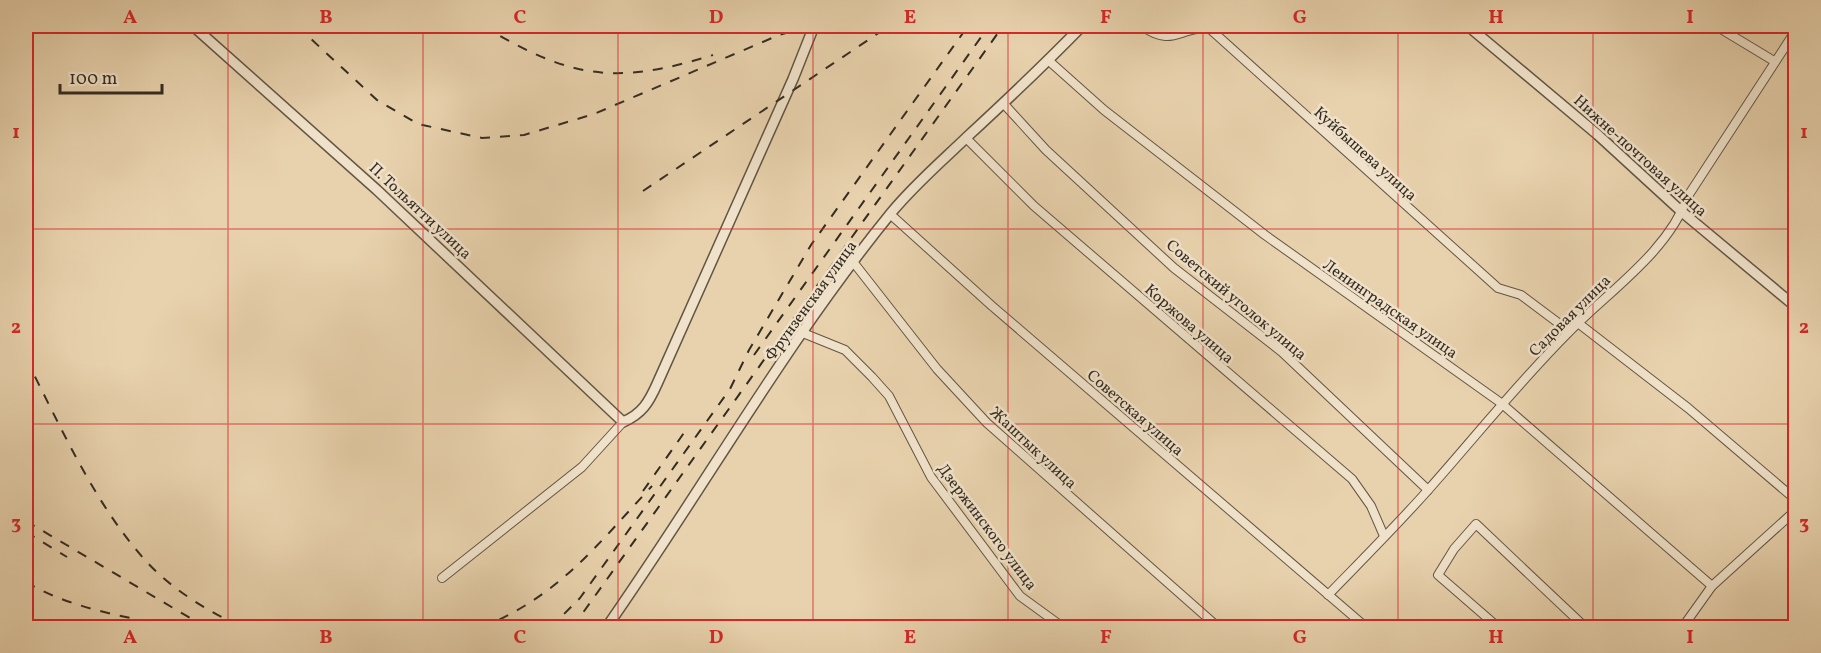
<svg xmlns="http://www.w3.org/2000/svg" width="1821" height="653" font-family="Vollkorn,serif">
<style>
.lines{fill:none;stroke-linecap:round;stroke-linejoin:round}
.minor-casing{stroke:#625644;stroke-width:10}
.tertiary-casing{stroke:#625644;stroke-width:12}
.minor{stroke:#f0e2ca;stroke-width:8}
.tertiary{stroke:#f0e2ca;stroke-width:9}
.rail{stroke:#352c21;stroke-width:2;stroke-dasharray:10 10;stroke-linecap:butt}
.grid{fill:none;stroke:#d62828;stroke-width:1.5;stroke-opacity:0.55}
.labels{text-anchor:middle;stroke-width:5;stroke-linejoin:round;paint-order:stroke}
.street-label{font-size:16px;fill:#352c21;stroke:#f0e2ca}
.neatline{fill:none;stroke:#d62828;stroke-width:2}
.grid-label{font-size:20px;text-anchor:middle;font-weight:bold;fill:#d62828}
</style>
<rect width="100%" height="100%" fill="#e8d2ad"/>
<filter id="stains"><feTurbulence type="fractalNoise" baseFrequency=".00333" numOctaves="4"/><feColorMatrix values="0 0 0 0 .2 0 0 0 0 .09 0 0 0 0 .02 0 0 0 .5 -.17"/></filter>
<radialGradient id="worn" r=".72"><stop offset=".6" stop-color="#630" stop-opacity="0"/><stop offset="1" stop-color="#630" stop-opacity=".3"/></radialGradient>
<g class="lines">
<g class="minor-casing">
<g id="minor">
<path d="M1142,26C1174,49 1180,25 1210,29L1498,288L1521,295L1569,331"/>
<polyline points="1716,26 1774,61"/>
<polyline points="1048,60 1104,110 1265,235 1501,403 1712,586"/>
<polyline points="1003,103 1046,150 1174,268 1282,352 1428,490"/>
<polyline points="966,138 1034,206 1352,479 1371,506 1384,536"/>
<polyline points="890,214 992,306 1367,628"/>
<polyline points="854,263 937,369 987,423 1219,628"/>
<polyline points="1578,323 1688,408 1796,500"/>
<polyline points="803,333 845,350 872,377 889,396 931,477 1020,596 1064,628"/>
<polyline points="442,578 582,467 623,422"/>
<path d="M1328,595C1362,560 1397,525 1429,489C1476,436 1519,382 1569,332C1609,291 1668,252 1688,196L1796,30"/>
<polyline points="1499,628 1438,575 1454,549 1476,524 1586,628"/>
<polyline points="1682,628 1712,586 1796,510"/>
</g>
</g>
<g class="tertiary-casing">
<g id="tertiary">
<path d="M193,26L377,190L623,422C642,414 649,402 657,384L793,79L814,26"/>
<polyline points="1468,26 1598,135 1682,212 1796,307"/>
<path d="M606,628C702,491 785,343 891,213C915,184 941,162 968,136C1007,100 1045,64 1082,26"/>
</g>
</g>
<use href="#minor" class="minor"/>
<use href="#tertiary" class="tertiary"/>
<g class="rail">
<polyline points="297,26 377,100 418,124 482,138 524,135 594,114 779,35 810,26"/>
<path d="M483,26C570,78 614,86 713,55"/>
<polyline points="643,191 889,26"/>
<polyline points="754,355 989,26"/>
<path d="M26,359C61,427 94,503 145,560C172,590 208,611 243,628"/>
<polyline points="643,491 686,430"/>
<polyline points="26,521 207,628"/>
<polyline points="26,532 67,557"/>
<path d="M26,582C71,609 125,616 176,628"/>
<path d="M481,628C560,595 595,547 652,486"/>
<polyline points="550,628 580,598 730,389 749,350 811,245 968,26"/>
<polyline points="572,628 1003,26"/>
</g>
</g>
<path class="grid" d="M228,26V628M423,26V628M618,26V628M813,26V628M1008,26V628M1203,26V628M1398,26V628M1593,26V628M26,229H1796M26,424H1796"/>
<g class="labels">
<g class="street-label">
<text transform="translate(1366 153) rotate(42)" y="6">Куйбышева улица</text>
<text transform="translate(1641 155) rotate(42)" y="6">Нижне-почтовая улица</text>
<text transform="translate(421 210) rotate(43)" y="6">П. Тольятти улица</text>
<text transform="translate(1237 299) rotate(40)" y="6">Советский уголок улица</text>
<text transform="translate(810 300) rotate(-54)" y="6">Фрунзенская улица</text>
<text transform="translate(1391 308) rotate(35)" y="6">Ленинградская улица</text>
<text transform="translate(1569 315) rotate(-45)" y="6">Садовая улица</text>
<text transform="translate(1190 323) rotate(41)" y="6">Коржова улица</text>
<text transform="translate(1136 412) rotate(41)" y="6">Советская улица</text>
<text transform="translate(1034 447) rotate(43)" y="6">Жаштык улица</text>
<text transform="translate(988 526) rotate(53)" y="6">Дзержинского улица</text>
</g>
</g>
<rect width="1821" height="653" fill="none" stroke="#e8d2ad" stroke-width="66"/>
<path d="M60 84v9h102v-9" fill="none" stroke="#352c21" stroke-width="3"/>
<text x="69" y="84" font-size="18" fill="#352c21" stroke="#f0e2ca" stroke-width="4.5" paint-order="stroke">100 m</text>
<rect x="33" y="33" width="1755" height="587" class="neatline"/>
<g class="grid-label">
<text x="130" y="23">A</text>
<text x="326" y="23">B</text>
<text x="520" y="23">C</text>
<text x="716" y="23">D</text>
<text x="910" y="23">E</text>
<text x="1106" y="23">F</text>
<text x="1300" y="23">G</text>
<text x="1496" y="23">H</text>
<text x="1690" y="23">I</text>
<text x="16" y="138">1</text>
<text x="1804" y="138">1</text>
<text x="16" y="333">2</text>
<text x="1804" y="333">2</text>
<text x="16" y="529">3</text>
<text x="1804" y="529">3</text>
<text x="130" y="643">A</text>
<text x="326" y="643">B</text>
<text x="520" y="643">C</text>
<text x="716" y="643">D</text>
<text x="910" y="643">E</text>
<text x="1106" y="643">F</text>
<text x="1300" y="643">G</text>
<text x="1496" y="643">H</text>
<text x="1690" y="643">I</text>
</g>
<rect width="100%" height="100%" filter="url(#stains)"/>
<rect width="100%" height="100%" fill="url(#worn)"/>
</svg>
